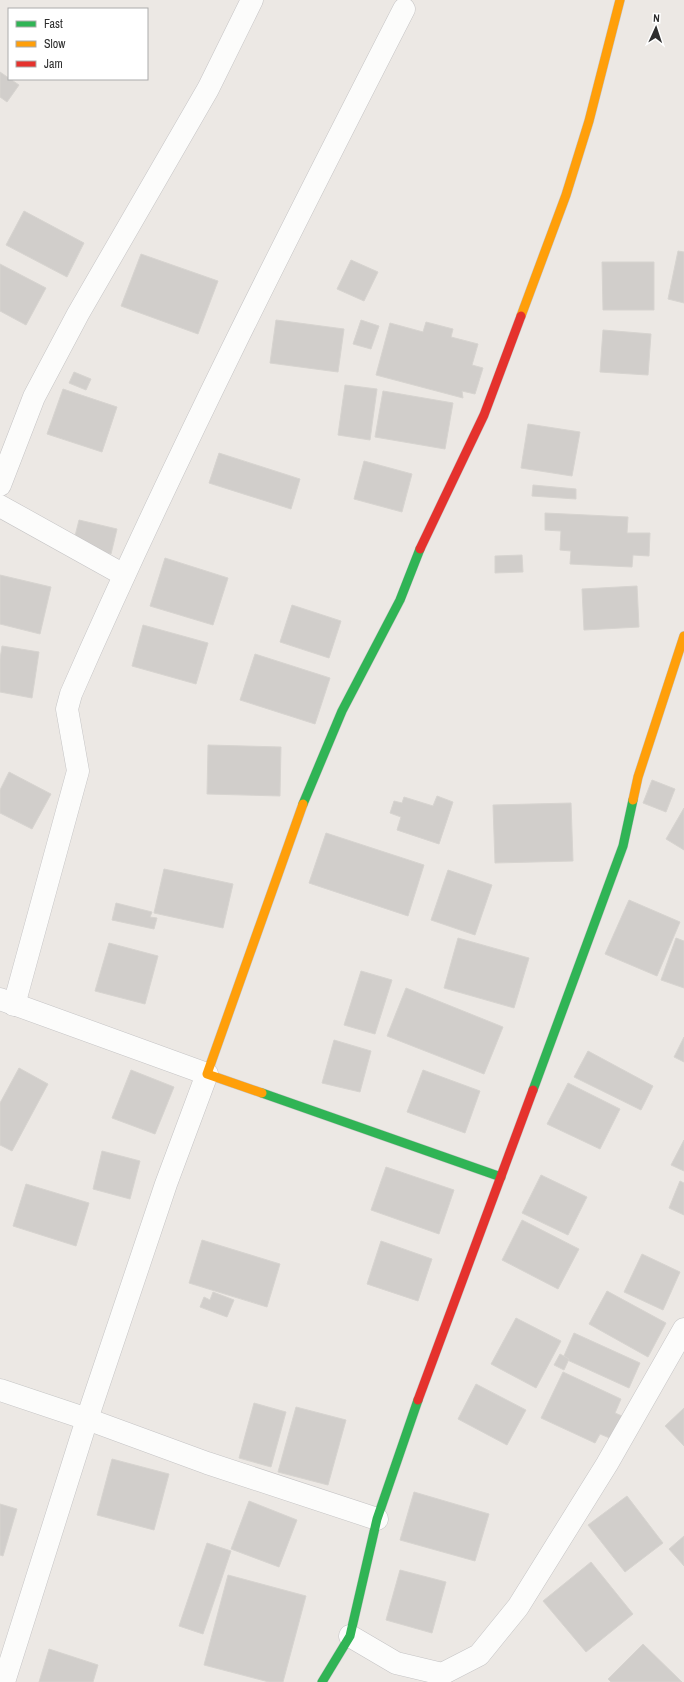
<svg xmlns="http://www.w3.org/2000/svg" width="684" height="1682" font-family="'Archivo Narrow',sans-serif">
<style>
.building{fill:#d1cecb;stroke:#d7d4d0}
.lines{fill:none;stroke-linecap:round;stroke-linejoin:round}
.street-casing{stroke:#c5c4c5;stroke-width:23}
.fast-casing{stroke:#c5c4c5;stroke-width:10}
.slow-casing{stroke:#c5c4c5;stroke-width:10}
.jam-casing{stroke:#c5c4c5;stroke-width:10}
.street{stroke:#fcfcfb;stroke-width:22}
.fast{stroke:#30b455;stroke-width:9}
.slow{stroke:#ff9f0a;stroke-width:9}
.jam{stroke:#e5322d;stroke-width:9}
</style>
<rect width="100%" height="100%" fill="#ece8e4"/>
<g class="building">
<polygon points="0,72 19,85 7,102 0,97"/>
<polygon points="24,211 84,243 67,277 6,245"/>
<polygon points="678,251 684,252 684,303 668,299"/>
<polygon points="141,254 218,281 198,334 121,306"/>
<polygon points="351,260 378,272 364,301 337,289"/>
<polygon points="602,262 654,262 654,310 603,310"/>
<polygon points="0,264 46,288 26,325 0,311"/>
<polygon points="276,320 344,329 338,372 270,363"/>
<polygon points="361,320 379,326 371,349 353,344"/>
<polygon points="426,322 453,329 451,337 478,344 472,365 483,368 475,394 462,391 463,398 376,375 390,323 423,332"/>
<polygon points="603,330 651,334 648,375 600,372"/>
<polygon points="74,372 91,379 86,390 69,383"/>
<polygon points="345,385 377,389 370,440 338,435"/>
<polygon points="63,389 117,407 102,452 47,434"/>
<polygon points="383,391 453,403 445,449 375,437"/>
<polygon points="528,424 580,432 572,476 521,468"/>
<polygon points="219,453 300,479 291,509 209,483"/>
<polygon points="364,461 412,474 402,512 354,499"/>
<polygon points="533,485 576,489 576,499 532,496"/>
<polygon points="545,513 628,517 627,533 650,533 649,556 633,555 632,567 570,564 571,551 560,550 561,531 545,530"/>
<polygon points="79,520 117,529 111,554 73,544"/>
<polygon points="522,555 523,572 495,573 495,556"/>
<polygon points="165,558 228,578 213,625 150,606"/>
<polygon points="0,575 51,587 40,634 0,624"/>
<polygon points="637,586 639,627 584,630 582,589"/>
<polygon points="292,605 341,621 329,658 280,642"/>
<polygon points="143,625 208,643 196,684 132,666"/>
<polygon points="2,646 39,652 32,698 0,692 0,659"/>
<polygon points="255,654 330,678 315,724 240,700"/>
<polygon points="208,745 281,747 280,796 207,794"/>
<polygon points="9,772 51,794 32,829 0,813 0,790"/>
<polygon points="652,780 675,789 666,812 643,803"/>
<polygon points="437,796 453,802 439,844 397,830 401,817 390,813 394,801 402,803 404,797 433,806"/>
<polygon points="571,803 573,861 495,863 493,805"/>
<polygon points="684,808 684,850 666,839"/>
<polygon points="326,833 424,865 408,916 309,883"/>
<polygon points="164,869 233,884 223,928 154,913"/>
<polygon points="448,870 492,885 475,935 431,920"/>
<polygon points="629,900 680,922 657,976 605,954"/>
<polygon points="116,903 152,912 150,917 157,918 154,929 112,920"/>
<polygon points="458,938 529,958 514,1008 444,988"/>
<polygon points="676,938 684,941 684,988 661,980"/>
<polygon points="109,943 158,956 145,1004 95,991"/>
<polygon points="361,971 392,980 375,1034 344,1025"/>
<polygon points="406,988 503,1027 484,1074 387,1036"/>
<polygon points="684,1037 684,1062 674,1057"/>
<polygon points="334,1040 371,1051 360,1092 322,1083"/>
<polygon points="588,1051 653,1086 641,1110 574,1077"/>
<polygon points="19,1068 48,1084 12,1151 0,1145 0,1103"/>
<polygon points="131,1070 174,1087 155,1134 112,1118"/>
<polygon points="423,1070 480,1091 465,1133 407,1112"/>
<polygon points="568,1083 620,1109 600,1149 547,1124"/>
<polygon points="684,1140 684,1171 671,1165"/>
<polygon points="102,1151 140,1161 130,1199 93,1189"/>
<polygon points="386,1167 454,1190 439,1234 371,1210"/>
<polygon points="541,1175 587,1197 568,1235 522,1213"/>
<polygon points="680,1181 684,1183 684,1215 669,1208"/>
<polygon points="26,1184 89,1203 76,1246 13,1226"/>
<polygon points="522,1220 579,1249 558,1289 502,1260"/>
<polygon points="202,1240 280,1264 267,1307 189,1283"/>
<polygon points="381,1241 432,1259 418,1301 367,1284"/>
<polygon points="642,1254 680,1272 663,1310 624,1292"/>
<polygon points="607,1291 666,1323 648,1357 589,1324"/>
<polygon points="213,1292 234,1300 227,1317 200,1307 204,1297 210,1300"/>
<polygon points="516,1318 561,1341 536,1388 491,1364"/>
<polygon points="574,1333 640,1363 629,1388 563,1358"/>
<polygon points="560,1354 569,1359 564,1370 554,1365"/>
<polygon points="563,1372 621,1399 615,1413 622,1416 612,1439 600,1434 595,1443 541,1418"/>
<polygon points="476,1384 526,1410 507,1445 458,1419"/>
<polygon points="254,1403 286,1412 271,1467 239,1458"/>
<polygon points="296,1407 346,1420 328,1485 278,1472"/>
<polygon points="684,1408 684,1446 665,1426"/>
<polygon points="112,1459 169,1474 154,1530 97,1515"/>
<polygon points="414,1492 489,1514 475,1561 400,1540"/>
<polygon points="627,1496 663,1543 625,1572 588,1525"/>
<polygon points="249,1501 297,1520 279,1567 231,1549"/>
<polygon points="0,1504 17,1509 3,1556 0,1555"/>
<polygon points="684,1536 684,1566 669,1549"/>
<polygon points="207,1543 231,1551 203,1634 179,1626"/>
<polygon points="591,1562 633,1614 586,1652 543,1601"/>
<polygon points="400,1570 446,1582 432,1633 386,1620"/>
<polygon points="228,1575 306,1596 283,1682 269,1682 204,1665"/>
<polygon points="643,1644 682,1682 611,1682 608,1679"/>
<polygon points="49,1649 98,1665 93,1682 39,1682"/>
</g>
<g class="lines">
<g class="street-casing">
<g id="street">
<polyline points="0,485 34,397 78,314 208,89 252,0"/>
<polyline points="0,506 124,575"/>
<polyline points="0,999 207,1074 166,1184 87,1419 207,1463 377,1519"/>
<path d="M14,1005L78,771L67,709L71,694C173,461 288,235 404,9"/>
<polyline points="0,1390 87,1419 4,1682"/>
<polyline points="350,1636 396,1663 442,1674 479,1655 518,1607 607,1464 684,1329"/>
</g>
</g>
<g class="fast-casing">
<g id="fast">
<polyline points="303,804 342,711 400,600 420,549"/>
<polyline points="533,1090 623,846 633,800"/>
<polyline points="262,1093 501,1177"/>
<polyline points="322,1682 350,1636 377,1519 418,1400"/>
</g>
</g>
<g class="slow-casing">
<g id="slow">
<polyline points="521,316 566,195 589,121 620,0"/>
<polyline points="633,800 638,777 684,636"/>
<polyline points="262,1093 207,1074 303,804"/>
</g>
</g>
<g class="jam-casing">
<g id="jam">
<polyline points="420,549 484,415 521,316"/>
<polyline points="418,1400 533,1090"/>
</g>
</g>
<use href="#street" class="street"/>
<use href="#fast" class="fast"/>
<use href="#slow" class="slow"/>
<use href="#jam" class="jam"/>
</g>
<rect x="8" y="8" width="140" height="72" fill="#ffffff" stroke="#ababab"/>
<rect x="16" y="21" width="20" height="6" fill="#30b455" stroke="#ababab"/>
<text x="44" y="28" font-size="12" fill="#2e2e2e">Fast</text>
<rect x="16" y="41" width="20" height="6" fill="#ff9f0a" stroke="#ababab"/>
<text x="44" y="48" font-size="12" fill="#2e2e2e">Slow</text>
<rect x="16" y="61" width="20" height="6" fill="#e5322d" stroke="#ababab"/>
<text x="44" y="68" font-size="12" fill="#2e2e2e">Jam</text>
<g transform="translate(656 28) rotate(3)" stroke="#ffffff" stroke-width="3" paint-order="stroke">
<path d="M0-3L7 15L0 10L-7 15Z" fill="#2e2e2e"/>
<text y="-6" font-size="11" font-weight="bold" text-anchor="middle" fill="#2e2e2e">N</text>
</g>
</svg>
